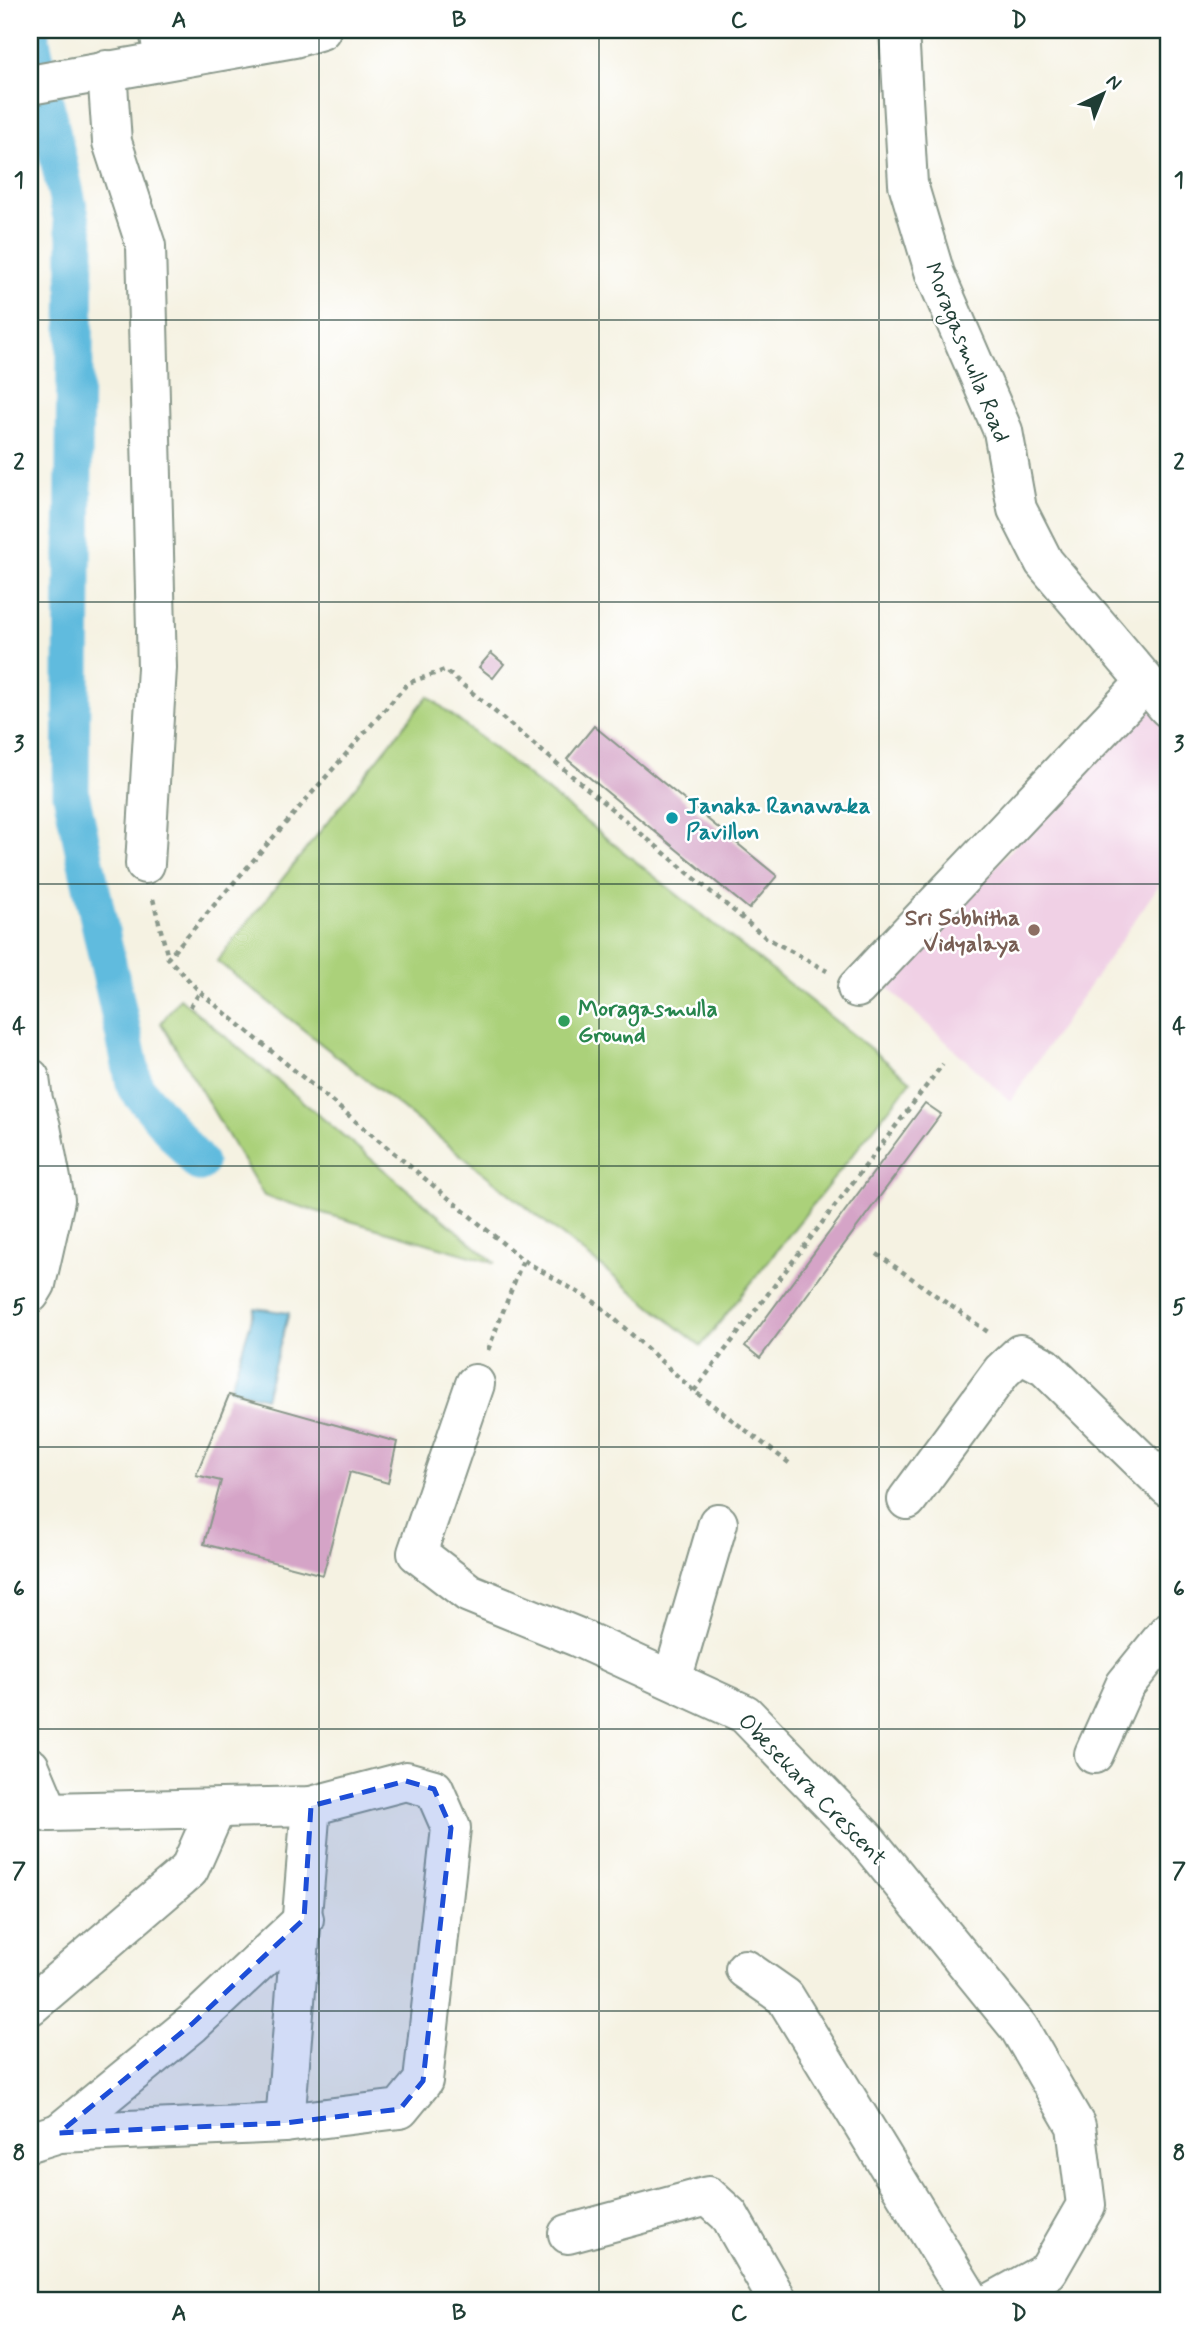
<svg xmlns="http://www.w3.org/2000/svg" width="1198" height="2331" font-family="Mynerve,sans-serif">
<style>
.built{fill:#f0d0e5}
.green{fill:#abd17a;stroke:#658757;stroke-width:2}
.water{fill:#60bbde;stroke:#407c89;stroke-width:2}
.lines{fill:none;stroke-linecap:round;stroke-linejoin:round}
.canal{stroke:#60bbde;stroke-width:37}
.building{fill:#d5a4c7}
.minor-casing{stroke:#8a988b;stroke-width:42}
.major-casing{stroke:#8a988b;stroke-width:42}
.path{stroke:#8a988b;stroke-width:4.5;stroke-dasharray:5 5;stroke-linecap:butt}
.minor{stroke:#fff;stroke-width:38}
.major{stroke:#fff;stroke-width:38}
.marked{fill:#1d4ed8;fill-opacity:0.2;stroke:#1d4ed8;stroke-width:5;stroke-dasharray:14 9;stroke-linejoin:round}
.grid{fill:none;stroke:#1f3d34;stroke-width:2;stroke-opacity:0.55}
.culture-dot{fill:#0f9aa8;stroke:#fff;stroke-width:2.5}
.education-dot{fill:#8d6e63;stroke:#fff;stroke-width:2.5}
.leisure-dot{fill:#2e9e5b;stroke:#fff;stroke-width:2.5}
.labels{text-anchor:middle;stroke-width:5;stroke-linejoin:round;paint-order:stroke}
.street-label{font-size:23px;fill:#1f3d34;stroke:#fff}
.culture-label{font-size:23px;font-weight:bold;fill:#0d838f;stroke:#fff;text-anchor:start}
.education-label{font-size:23px;font-weight:bold;fill:#785e54;stroke:#fff;text-anchor:end}
.leisure-label{font-size:23px;font-weight:bold;fill:#27864d;stroke:#fff;text-anchor:start}
.neatline{fill:none;stroke:#1f3d34;stroke-width:2.5}
.grid-label{font-size:23px;text-anchor:middle;font-weight:bold;fill:#1f3d34}
</style>
<rect width="100%" height="100%" fill="#fff"/>
<filter id="ink" filterUnits="userSpaceOnUse"><feTurbulence type="fractalNoise" baseFrequency=".0143" numOctaves="2"/><feDisplacementMap in="SourceGraphic" scale="14" xChannelSelector="R" yChannelSelector="G"/><feConvolveMatrix kernelMatrix="1 2 1 2 8 2 1 2 1" color-interpolation-filters="sRGB"/></filter>
<filter id="wash" filterUnits="userSpaceOnUse"><feTurbulence type="fractalNoise" baseFrequency=".00686" numOctaves="4" result="noise"/><feDisplacementMap in="SourceGraphic" scale="28" xChannelSelector="R" yChannelSelector="G"/><feGaussianBlur stdDeviation="1.57" result="paint"/><feColorMatrix in="noise" values="0 0 0 0 0 0 0 0 0 0 0 0 0 0 0 0 0 1.4 0 .05"/><feComposite in="paint" operator="in"/></filter>
<g filter="url(#wash)">
<rect width="100%" height="100%" fill="#f5f2e2"/>
<polygon class="built" points="1145,702 1168,728 1168,872 1010,1101 887,987"/>
<g class="green">
<polygon points="428,696 911,1081 701,1346 217,961"/>
<polygon points="180,998 190,1007 495,1263 264,1196 161,1023"/>
</g>
<polygon class="water" points="255,1308 289,1313 265,1398 230,1389"/>
<g class="lines">
<polyline class="canal" points="30,33 76,239 71,794 135,1087 199,1163"/>
</g>
<g id="blocks">
<g class="building">
<polygon points="491,653 504,664 493,678 479,667"/>
<polygon points="594,726 777,876 749,909 567,759"/>
<polygon points="925,1103 941,1114 760,1358 745,1346"/>
<polygon points="229,1395 397,1442 388,1483 350,1472 323,1575 204,1544 221,1481 196,1475"/>
</g>
</g>
</g>
<g filter="url(#ink)">
<use href="#blocks" fill-opacity="0" stroke="#8a988b" stroke-width="2"/>
<g class="lines">
<g class="minor-casing">
<g id="minor">
<polyline points="159,30 164,60"/>
<polyline points="899,30 908,184 935,274 1003,431 1017,509 1044,562 1168,708"/>
<polyline points="107,70 112,142 146,246 157,668 145,864"/>
<polyline points="857,988 1145,683"/>
<polyline points="30,1078 33,1100 41,1127 55,1200 36,1284 30,1294"/>
<polyline points="475,1384 417,1553 469,1593 577,1637 745,1714 865,1838 1019,2028 1076,2126 1086,2205 1048,2271 994,2301"/>
<polyline points="907,1500 1002,1371 1020,1354 1045,1367 1168,1487"/>
<polyline points="672,1680 718,1523"/>
<polyline points="1094,1754 1125,1685 1168,1632"/>
<polyline points="30,1767 49,1812"/>
<polyline points="745,1969 785,1997 971,2301"/>
<polyline points="30,2006 189,1870 216,1809"/>
<polyline points="285,2123 311,1806"/>
<polyline points="59,2133 192,2024 304,1919"/>
<polyline points="30,2142 59,2133 285,2123 400,2109 423,2081 451,1828 434,1789 406,1781 311,1806 49,1812"/>
<polyline points="568,2234 708,2196 729,2215 778,2301"/>
</g>
</g>
<g class="major-casing">
<polyline id="major" points="30,85 294,38 321,30"/>
</g>
<g class="path">
<polyline points="153,899 168,958"/>
<polyline points="190,1007 200,992"/>
<polyline points="877,1254 988,1332"/>
<polyline points="488,1350 523,1260"/>
<polyline points="694,1391 943,1064"/>
<polyline points="789,1463 694,1391 598,1304 523,1260 200,992 168,958 408,683 445,670 765,937 827,971"/>
</g>
<use href="#minor" class="minor"/>
<use href="#major" class="major"/>
</g>
</g>
<path class="marked" d="M406,1781L434,1789L451,1828L423,2081L400,2109L285,2123L59,2133L192,2024L304,1919L311,1806Z"/>
<path class="grid" d="M319,30V2301M599,30V2301M879,30V2301M30,320H1168M30,602H1168M30,884H1168M30,1166H1168M30,1447H1168M30,1729H1168M30,2011H1168"/>
<circle class="culture-dot" cx="672" cy="818" r="7"/>
<circle class="education-dot" cx="1034" cy="930" r="7"/>
<circle class="leisure-dot" cx="564" cy="1021" r="7"/>
<g class="labels">
<g class="street-label">
<text transform="translate(968 352) rotate(68)" y="8">Moragasmulla Road</text>
<text transform="translate(813 1789) rotate(46)" y="8">Obesekara Crescent</text>
</g>
<g class="culture-label">
<text x="686" y="813">Janaka Ranawaka<tspan x="686" dy="26">Pavillon</tspan></text>
</g>
<g class="education-label">
<text x="1020" y="925">Sri Sobhitha<tspan x="1020" dy="26">Vidyalaya</tspan></text>
</g>
<g class="leisure-label">
<text x="578" y="1016">Moragasmulla<tspan x="578" dy="26">Ground</tspan></text>
</g>
</g>
<rect width="1198" height="2331" fill="none" stroke="#fff" stroke-width="77"/>
<g transform="translate(1103 94) rotate(43)" stroke="#ffffff" stroke-width="5" paint-order="stroke">
<path d="M0-5L12 26L0 18L-12 26Z" fill="#1f3d34"/>
<text y="-10" font-size="19" font-weight="bold" text-anchor="middle" fill="#1f3d34">N</text>
</g>
<rect x="38" y="38" width="1122" height="2254" class="neatline"/>
<g class="grid-label">
<text x="179" y="27">A</text>
<text x="459" y="27">B</text>
<text x="739" y="27">C</text>
<text x="1019" y="27">D</text>
<text x="19" y="187">1</text>
<text x="1179" y="187">1</text>
<text x="19" y="469">2</text>
<text x="1179" y="469">2</text>
<text x="19" y="751">3</text>
<text x="1179" y="751">3</text>
<text x="19" y="1033">4</text>
<text x="1179" y="1033">4</text>
<text x="19" y="1314">5</text>
<text x="1179" y="1314">5</text>
<text x="19" y="1596">6</text>
<text x="1179" y="1596">6</text>
<text x="19" y="1878">7</text>
<text x="1179" y="1878">7</text>
<text x="19" y="2160">8</text>
<text x="1179" y="2160">8</text>
<text x="179" y="2320">A</text>
<text x="459" y="2320">B</text>
<text x="739" y="2320">C</text>
<text x="1019" y="2320">D</text>
</g>
</svg>
